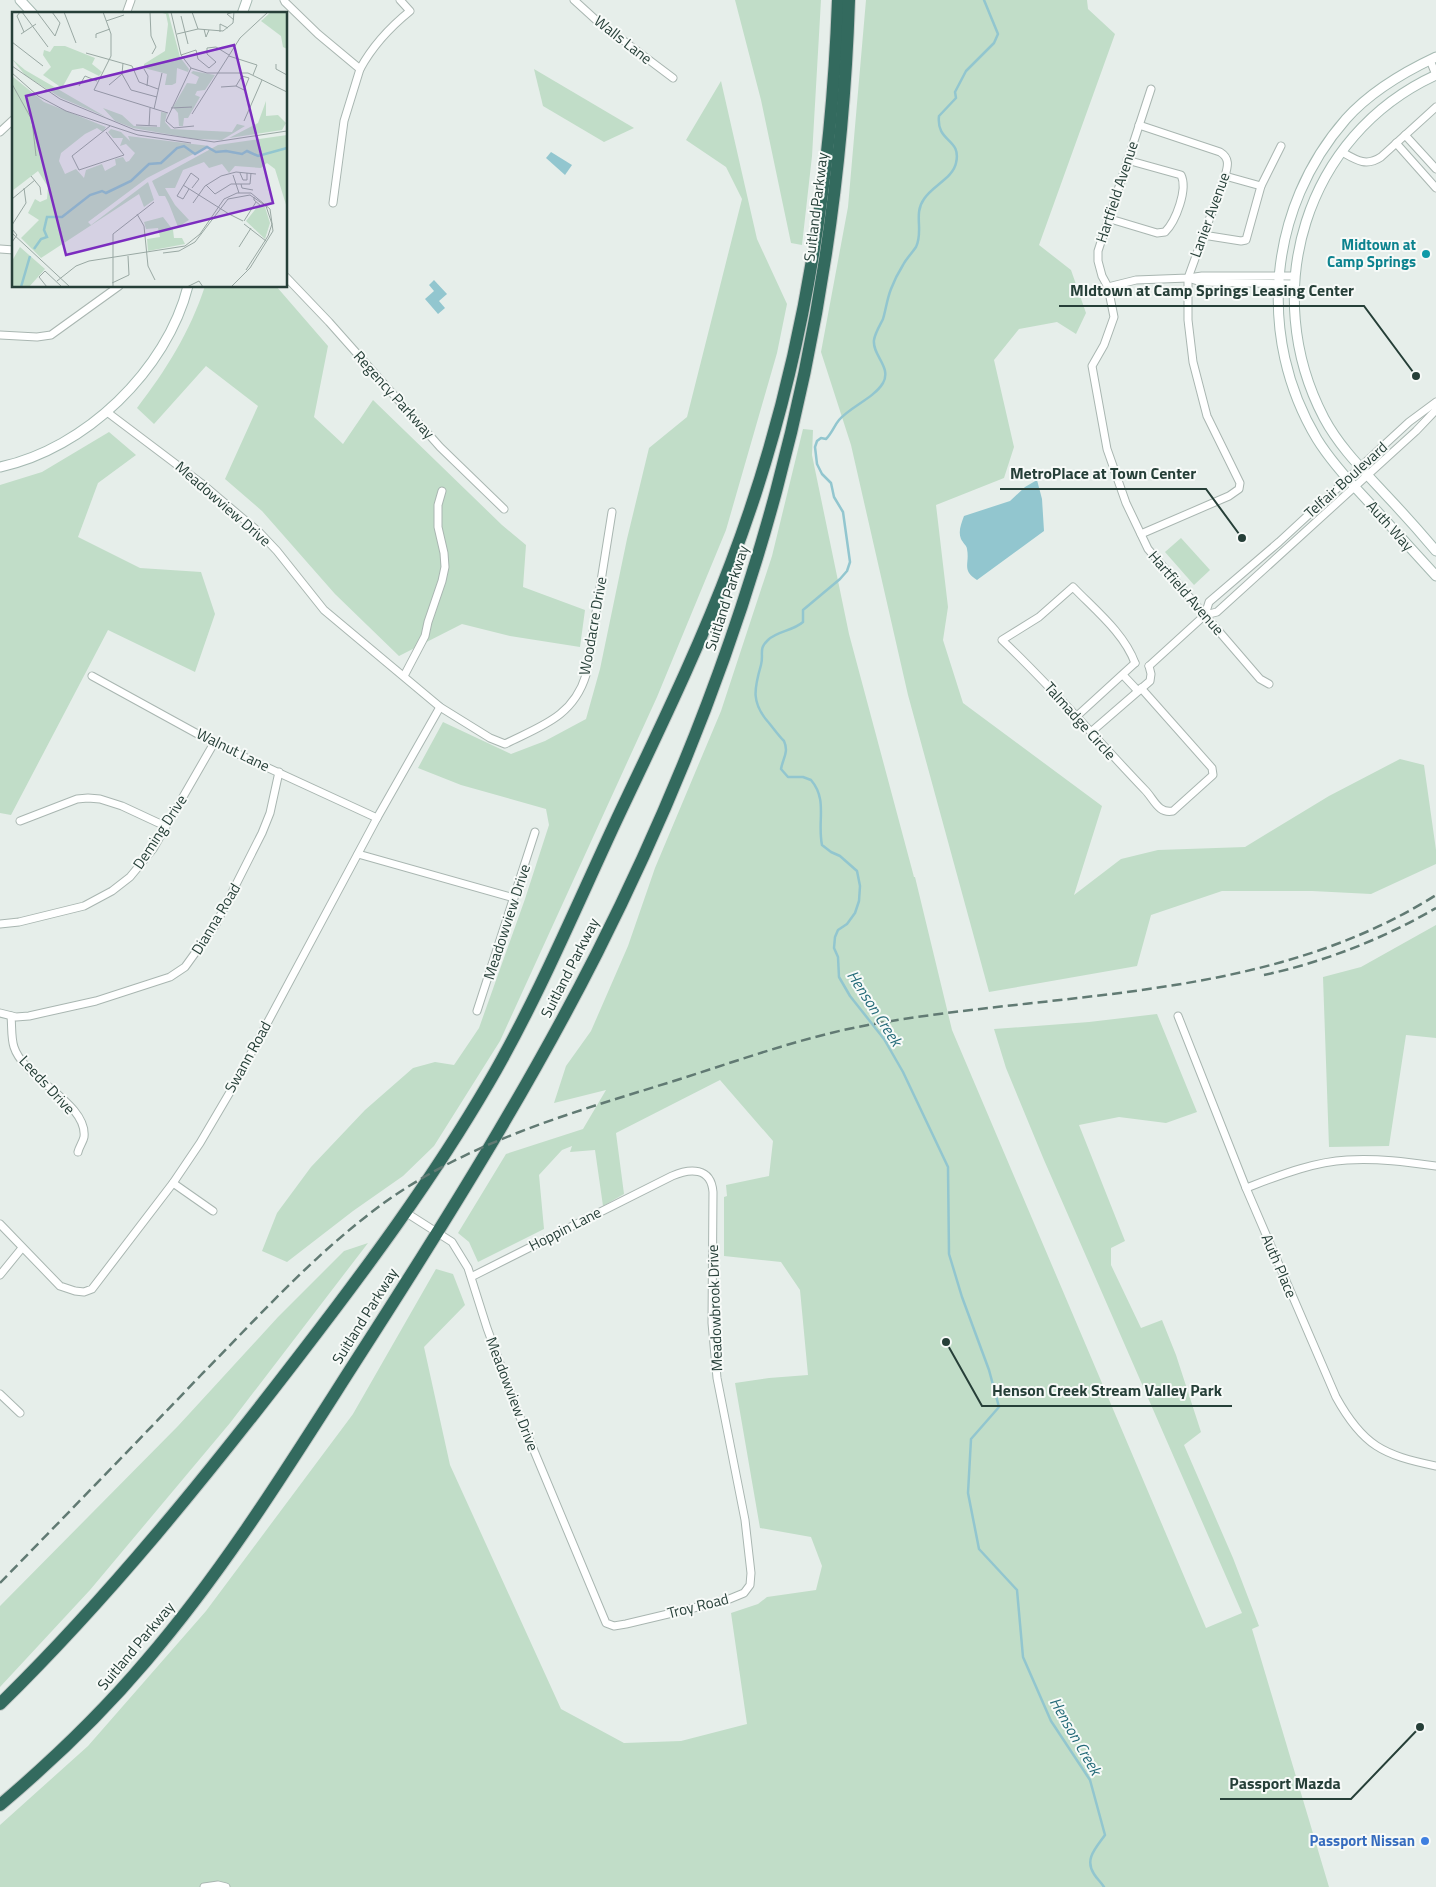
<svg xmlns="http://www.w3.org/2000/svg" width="1436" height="1887" font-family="'Titillium Web',sans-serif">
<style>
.green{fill:#c1ddc8}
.water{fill:#92c6cf}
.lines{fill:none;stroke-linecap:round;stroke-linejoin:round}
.stream{stroke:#92c6cf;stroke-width:2.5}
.street-casing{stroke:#a9b6b1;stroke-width:9}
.secondary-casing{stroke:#a5b9b2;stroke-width:11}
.highway-casing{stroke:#c2c9c7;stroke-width:14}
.street{stroke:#fff;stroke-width:7}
.secondary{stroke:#fff;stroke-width:9}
.highway{stroke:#336a5e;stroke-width:12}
.rail{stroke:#617a73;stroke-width:2.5;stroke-dasharray:10 5;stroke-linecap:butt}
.culture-dot{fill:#0f9aa8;stroke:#f7faf8;stroke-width:2}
.shop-dot{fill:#3f7fe0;stroke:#f7faf8;stroke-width:2}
.labels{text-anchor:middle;stroke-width:4;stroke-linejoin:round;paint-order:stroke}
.street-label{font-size:15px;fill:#263f38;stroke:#f7faf8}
.culture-label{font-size:15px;font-weight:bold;fill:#0d838f;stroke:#f7faf8;text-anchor:end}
.shop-label{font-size:15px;font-weight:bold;fill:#366cbe;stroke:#f7faf8;text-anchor:end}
.water-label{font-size:16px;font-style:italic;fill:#236a78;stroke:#f7faf8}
.inset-river{fill:none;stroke:#92c6cf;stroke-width:2.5}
.inset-road{fill:none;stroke:#99a8a3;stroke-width:1}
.view{fill:#7b2cbf;fill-opacity:0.15;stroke:#7b2cbf;stroke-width:2.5}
.inset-edge{fill:none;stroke:#263f38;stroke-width:2.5}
.leader{fill:none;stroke:#263f38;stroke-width:2}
.callout-dot{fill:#263f38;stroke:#f7faf8;stroke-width:2}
.callout-label{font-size:16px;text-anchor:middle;font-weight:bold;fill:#263f38;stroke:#f7faf8;stroke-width:4;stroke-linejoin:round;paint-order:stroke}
</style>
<rect width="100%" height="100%" fill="#e6eeea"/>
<g class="green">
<polygon points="735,0 821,0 812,156 802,245 791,243 761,100"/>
<polygon points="866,0 1087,0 1088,9 1115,34 1039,245 1071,270 1086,313 1076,334 1057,322 1019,329 994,360 1014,447 1004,478 936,505 948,607 943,640 963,703 1102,806 1074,895 1121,859 1158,850 1245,847 1329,796 1400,759 1424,765 1436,850 1436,864 1371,894 1312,891 1222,891 1151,915 1137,966 989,992 908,695 851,445 821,352 848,207"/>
<polygon points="534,69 634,128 604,142 543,106"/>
<polygon points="721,81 757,239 787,304 777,353 726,530 657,697 500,1041 434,1146 403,1176 353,1211 287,1262 262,1251 277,1213 311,1167 365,1110 413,1068 435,1062 454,1065 479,1028 525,899 549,825 546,809 461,785 418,768 443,722 511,754 545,741 586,719 600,669 627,539 649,448 687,417 742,199 726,167 686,140"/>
<path d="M205,286H276L328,346L314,417L343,444L373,400L502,525L526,545L523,587L585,610L580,647L510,636L462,624L399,656L335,594L262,511L225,479L258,406L206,366L154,424L137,408C166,370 190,332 205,286Z"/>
<polygon points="803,429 813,430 812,455 849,634 914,877 915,877 952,1030 1206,1628 1242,1613 1044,1160 1006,1068 994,1029 1089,1022 1157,1014 1197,1112 1166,1123 1119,1117 1079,1125 1125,1241 1111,1248 1111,1265 1141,1328 1162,1320 1176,1355 1201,1432 1184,1445 1233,1558 1259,1626 1252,1629 1329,1887 0,1887 0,1825 88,1746 206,1611 353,1414 436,1269 453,1274 465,1305 424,1347 450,1465 561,1709 624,1743 681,1741 747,1724 731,1613 758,1604 767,1597 816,1590 822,1566 811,1537 760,1528 735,1383 769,1378 808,1375 800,1290 781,1262 724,1256 724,1197 727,1196 726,1185 769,1176 773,1141 720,1080 616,1133 624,1194 603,1206 595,1150 570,1152 572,1146 562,1150 539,1175 544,1229 478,1262 469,1242 458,1233 506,1154 583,1129 606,1090 554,1103 566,1066 591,1031 628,946 655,868 721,711 772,556"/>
<polygon points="109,432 136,455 98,483 78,537 140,568 201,572 215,614 195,672 108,630 11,815 0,813 0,485 42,472"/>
<polygon points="1181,538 1210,570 1194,585 1165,552"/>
<polygon points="1436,925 1436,1038 1406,1035 1389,1146 1329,1147 1323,977 1361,967"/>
<polygon points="368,1243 230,1423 90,1590 0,1687 0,1606 178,1426 278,1317 344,1251"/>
</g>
<g class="water">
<polygon points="551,152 572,165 565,175 546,158"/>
<polygon points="434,280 447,294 439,301 445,308 438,314 425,299 434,291 429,285"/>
<path d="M1037,480L1042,499L1044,531L977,580C961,570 970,564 967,549C967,546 963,543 961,539C958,532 961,524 964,516L1010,501L1025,487Z"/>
</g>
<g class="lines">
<path class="stream" d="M984,0L998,34L994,43L966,71L955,92L956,98L939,116C936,143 962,138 956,163C953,178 932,186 924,199C913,214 924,231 916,247C912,253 906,259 903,265C898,273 894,281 891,289C887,299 886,309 883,319C880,325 875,333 874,340C872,355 892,367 883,383C874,398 850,407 839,420C834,426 832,433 826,439L821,438L817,441L815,447L817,464L822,474L831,483L834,497L843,512L850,562L847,571L840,579L803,610V622C793,631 777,631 768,640C758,649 764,654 761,665C754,689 751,703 769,723C774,729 778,735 784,741C789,752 783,758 781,769L788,777H803L811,780C828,800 817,821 822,845L831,852L840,856L857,871L860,886L859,901L855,913L847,924L838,930L835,937L834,948L838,957L839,977L850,996L884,1039L903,1072L948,1167L949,1254L962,1297L989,1370L999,1407L971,1439L968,1493L979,1549L1017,1590L1023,1657L1051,1721L1090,1780L1105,1835C1096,1848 1084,1859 1094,1874C1097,1879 1101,1882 1104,1887"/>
<g class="street-casing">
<g id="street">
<polyline points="284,0 285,2 318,34 360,69 344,121 333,203"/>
<polyline points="574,0 596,20 673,78"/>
<polyline points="126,14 131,0"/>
<polyline points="1430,60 1436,75"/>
<path d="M360,69C373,45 389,28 410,11L400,0"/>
<polyline points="1151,89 1098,251 1098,261 1102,276 1108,287 1114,317 1104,345 1092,366 1107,449 1126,503 1148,549 1260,679 1269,684"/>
<path d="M1139,125L1220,152C1230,158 1228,166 1225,176L1188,278V320L1193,362L1207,416L1240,483L1239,489L1229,496L1141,534"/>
<polyline points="0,132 14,119"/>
<polyline points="1405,135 1436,169"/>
<polyline points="1396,143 1436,188"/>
<path d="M1342,152C1356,160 1366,167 1381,157L1436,107"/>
<polyline points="1225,176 1261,186"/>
<path d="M1107,218L1157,233L1165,232C1176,221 1188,189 1181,175L1127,160"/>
<polyline points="1203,235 1241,241 1246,240 1261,186 1281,146"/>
<polyline points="0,249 14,250"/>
<polyline points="286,277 329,322 440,447 504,509"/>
<polyline points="1191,279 1201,282 1295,284"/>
<polyline points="1108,287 1136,280 1188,278 1202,276 1295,276"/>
<polyline points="0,335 37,337 51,335 119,286"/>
<path d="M107,412L201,483L260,533L277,551L324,610L440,707L490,738L505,744C541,726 573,717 586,675L612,512"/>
<polyline points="1205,615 1209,602 1279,542 1409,422 1436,402"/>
<path d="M1135,663C1124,633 1095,610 1073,587L1039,617L1002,640C1053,688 1097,740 1145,790C1154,799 1158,814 1173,811L1213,775L1212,768L1141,688"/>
<polyline points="1149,666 1205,615 1217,612 1416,431 1435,411 1436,404"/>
<polyline points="1123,675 1138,691"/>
<polyline points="92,676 214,743 377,818"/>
<polyline points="404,676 425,636 428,622 442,581 445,567 444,553 438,527 438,505 442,491"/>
<polyline points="1077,716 1135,663"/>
<polyline points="1091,732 1150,681 1151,674 1149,666"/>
<polyline points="20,821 77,799 88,798 100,799 122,806 165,826"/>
<polyline points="358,854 514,898"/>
<polyline points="0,924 19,922 84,906 112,891 130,877 153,849 214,743"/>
<polyline points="477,1011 535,832"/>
<polyline points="0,1013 16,1017 29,1016 96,1001 170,977 185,967 216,924 262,833 270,813 279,772"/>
<path d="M11,1016C12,1026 11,1038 14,1047C24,1079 88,1103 84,1137C83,1142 79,1147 78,1152"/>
<path d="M1178,1016L1246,1188L1336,1397C1363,1446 1383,1455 1436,1466"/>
<polyline points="173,1183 213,1211"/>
<path d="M1246,1188C1278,1176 1312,1162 1347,1160C1377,1158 1407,1162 1436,1166"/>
<path d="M405,1212L452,1242L468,1268L487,1328L517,1410L606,1623L614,1626L626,1624L727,1600L744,1593L750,1585L751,1573L745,1520L717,1378L712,1323L713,1192C711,1167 690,1168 672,1176L471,1277"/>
<polyline points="0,1224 60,1286 75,1291 84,1292 92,1289 173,1183 200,1143 233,1087 377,818 440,707"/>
<polyline points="0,1275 22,1248"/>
<polyline points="0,1394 20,1413"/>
<polyline points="204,1887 218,1885 226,1887"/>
</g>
</g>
<g class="secondary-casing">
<g id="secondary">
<polyline points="20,0 33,14"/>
<polyline points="242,14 247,0"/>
<path d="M1436,57C1404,72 1370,92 1346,119C1268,208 1256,337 1317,439C1330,460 1348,480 1365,498C1389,524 1412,550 1436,576"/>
<path d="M1436,75C1305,135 1258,292 1324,418C1340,448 1364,471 1386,495C1403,513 1420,532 1436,551"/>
<path d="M0,467C85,449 167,370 188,286"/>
</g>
</g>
<g class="highway-casing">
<g id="highway">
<path d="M0,1704C109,1597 206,1477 299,1356C366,1269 432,1180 488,1084C537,1000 575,909 616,821C656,736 698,651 731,563C800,382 831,192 838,0"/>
<path d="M0,1805C52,1761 102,1713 146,1661C226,1568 291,1462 357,1359C442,1227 526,1093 597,953C750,650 838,341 849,0"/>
</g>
</g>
<use href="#street" class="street"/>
<use href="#secondary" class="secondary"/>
<use href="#highway" class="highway"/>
<g class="rail">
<path d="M1264,975C1324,962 1383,939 1436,908"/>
<path d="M0,1583C67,1514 134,1445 201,1375C261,1314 318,1250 388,1200C475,1139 578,1111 677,1080C740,1060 803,1037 868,1025C1060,990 1265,1003 1436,895"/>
</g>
</g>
<circle class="culture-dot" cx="1426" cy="254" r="5"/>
<circle class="shop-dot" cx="1425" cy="1841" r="5"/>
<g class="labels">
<g class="street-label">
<text transform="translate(623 40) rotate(38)" y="5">Walls Lane</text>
<text transform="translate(1117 192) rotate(-72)" y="5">Hartfield Avenue</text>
<text transform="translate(816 207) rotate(-83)" y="5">Suitland Parkway</text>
<text transform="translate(1210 215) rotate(-70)" y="5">Lanier Avenue</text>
<text transform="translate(394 395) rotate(48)" y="5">Regency Parkway</text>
<text transform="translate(1346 480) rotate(-42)" y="5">Telfair Boulevard</text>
<text transform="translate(223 504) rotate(41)" y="5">Meadowview Drive</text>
<text transform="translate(1390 526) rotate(48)" y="5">Auth Way</text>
<text transform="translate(1186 593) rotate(49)" y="5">Hartfield Avenue</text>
<text transform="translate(727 598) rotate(-72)" y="5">Suitland Parkway</text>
<text transform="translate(593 626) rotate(-80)" y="5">Woodacre Drive</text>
<text transform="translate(1080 721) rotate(48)" y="5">Talmadge Circle</text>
<text transform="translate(233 750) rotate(26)" y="5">Walnut Lane</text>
<text transform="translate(160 832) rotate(-57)" y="5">Deming Drive</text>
<text transform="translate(216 919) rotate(-59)" y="5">Dianna Road</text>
<text transform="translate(507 922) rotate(-72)" y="5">Meadowview Drive</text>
<text transform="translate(570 968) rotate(-63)" y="5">Suitland Parkway</text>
<text transform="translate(248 1057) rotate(-61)" y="5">Swann Road</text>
<text transform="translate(47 1085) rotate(47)" y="5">Leeds Drive</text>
<text transform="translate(565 1229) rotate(-27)" y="5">Hoppin Lane</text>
<text transform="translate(1279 1266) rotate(67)" y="5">Auth Place</text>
<text transform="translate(715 1308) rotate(-92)" y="5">Meadowbrook Drive</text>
<text transform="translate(365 1316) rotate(-58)" y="5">Suitland Parkway</text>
<text transform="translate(512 1394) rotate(69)" y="5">Meadowview Drive</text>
<text transform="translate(698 1606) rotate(-14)" y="5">Troy Road</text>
<text transform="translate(136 1646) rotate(-50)" y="5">Suitland Parkway</text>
</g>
<g class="culture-label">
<text x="1416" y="250">Midtown at<tspan x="1416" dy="17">Camp Springs</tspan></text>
</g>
<g class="shop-label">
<text x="1415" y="1846">Passport Nissan</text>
</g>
<g class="water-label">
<text transform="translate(875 1008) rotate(57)" y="6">Henson Creek</text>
<text transform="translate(1076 1736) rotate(60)" y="6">Henson Creek</text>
</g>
</g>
<g transform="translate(12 12)">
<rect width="275" height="275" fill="#e6eeea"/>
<path d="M147,0H156L168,45L177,57L176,60L165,56L164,71L160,73H153L155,62L132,56V52L153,39L156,12L154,2ZM259,0H275V37L271,35L269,24L249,9ZM42,34H53L83,46L80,52L90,60L87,64L71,56L60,58L50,76L31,63L39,55L31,43L32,38L38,40ZM0,47L13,58L94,105L49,86L13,63ZM181,59L203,63L193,78L185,79L183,83L188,85L176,106H172L171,114H167L166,101L161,95L175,71L184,72L187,65L179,61ZM0,64L32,90L94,115L91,120L85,116L73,122L49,141L47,149L53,162L64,157L72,166L74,158L90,152L93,159L104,153L103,147L111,145L114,150L117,149L123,141L114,132L108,134L111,126H101L96,120L99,117L109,120L118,129L116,124L197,134L135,166L76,210L79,213L136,170L142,188L132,195L127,182L29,246L9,226L27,208L16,201L23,187L28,190L35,187L36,175L26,159L0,179ZM254,89V104L266,103L274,111L270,118L217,126L246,111ZM91,96L110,103L122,114L148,115L149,100L155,101L153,110L159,117L220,120L225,112L233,114L210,128L183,127L121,116L103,109ZM275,123V196L263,157L255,151L249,156L223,154L217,161L210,152L197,156L192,150L171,158L163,176H153L163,193L177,208L166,215L157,192L153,184H147L140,169L206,133ZM246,194L253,195L258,211L253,227L234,209ZM151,205L161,218L162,226H170L173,232L136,239L135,227L148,225L146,216L134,217L132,210ZM8,235L33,257L17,275H0V249Z" fill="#c1ddc8"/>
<path class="inset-river" d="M22,237L29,227L35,225L32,218L35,205H50L78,183L90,179L94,181L119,169L137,152L149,151L165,136L172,134L183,142L195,135L204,140L214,139L230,142L235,139L246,144L275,136M9,275L18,244"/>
<path class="inset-road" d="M8,0L5,4L12,20M10,0L36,35M25,0L43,24L48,11L40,0M52,0L64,31M91,0L99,22V44L82,78L156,101M138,0L139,24L144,35L140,42M159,0L169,43L179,56L195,61H236L275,80M180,0L186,17M222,0L215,2L222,8M169,4L176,32M94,9L112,3M192,17L194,25L197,18M208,20V12L216,16M9,22L24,12M165,22L186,17L211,19L221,11L222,0M84,26V22L98,17M0,30L31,54M74,41L99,48M169,43L184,38L186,47L197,56L204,50L195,42V36L204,35L217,43M217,44L245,53L241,63M99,48L120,54L127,70L146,77M111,51L110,62L119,78L145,85M264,52V57L275,63M0,54L48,87L123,118L202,130L275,119M179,56L154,109L162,116L182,114M132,57L136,64L135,74M0,61L26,84L54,99L126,123L179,131M0,72L20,108L24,144M97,73L110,62M67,74L73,64L85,69M209,75L224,74L230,64L237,66L232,78L224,74M159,96L180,95M142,97L150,61M180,102L228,26L256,0M232,109L250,68M124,113L145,114M137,114L138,96M94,120L112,143L67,158L60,144L98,114M228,161L231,168H235V161M221,163L227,181M19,164L28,175L29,183M229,172L230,176L241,178M171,173L217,202M194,173L203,182L219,172H238L239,161M177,177L171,187L165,184L179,161L187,167L180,176M242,185V188L249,194L254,192M0,187L23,168M181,191L193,174L209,164L224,160L244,162M125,202L132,214L136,254L143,268M217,202L231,209M232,209L244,190M232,212L254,229M0,213L14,191L12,176M0,217L5,223L0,230M0,221L58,275M227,235L239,216M151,241L167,239L183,230L216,187L238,183L254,194L260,212L256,224L234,258M45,269L64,254L77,249L173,234L188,222L212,187L225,181H239L258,197L261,219L238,256L219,275M100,271L117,263L116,244M35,275L27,265L33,259L50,275M101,275V222L142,190M175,275L187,269L191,275"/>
<path class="view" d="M222,33L261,191L54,243L14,84Z"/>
<rect width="275" height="275" class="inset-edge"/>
</g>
<path class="leader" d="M1416 376L1364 306H1059M1242 538L1206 489H1000M946 1342L982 1406H1232M1420 1727L1351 1799H1220"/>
<g class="callout-dot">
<circle cx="1416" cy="376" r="5"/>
<circle cx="1242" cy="538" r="5"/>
<circle cx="946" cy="1342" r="5"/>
<circle cx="1420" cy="1727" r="5"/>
</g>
<g class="callout-label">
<text x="1212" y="296">MIdtown at Camp Springs Leasing Center</text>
<text x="1103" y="479">MetroPlace at Town Center</text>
<text x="1107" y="1396">Henson Creek Stream Valley Park</text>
<text x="1285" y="1789">Passport Mazda</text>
</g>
</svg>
